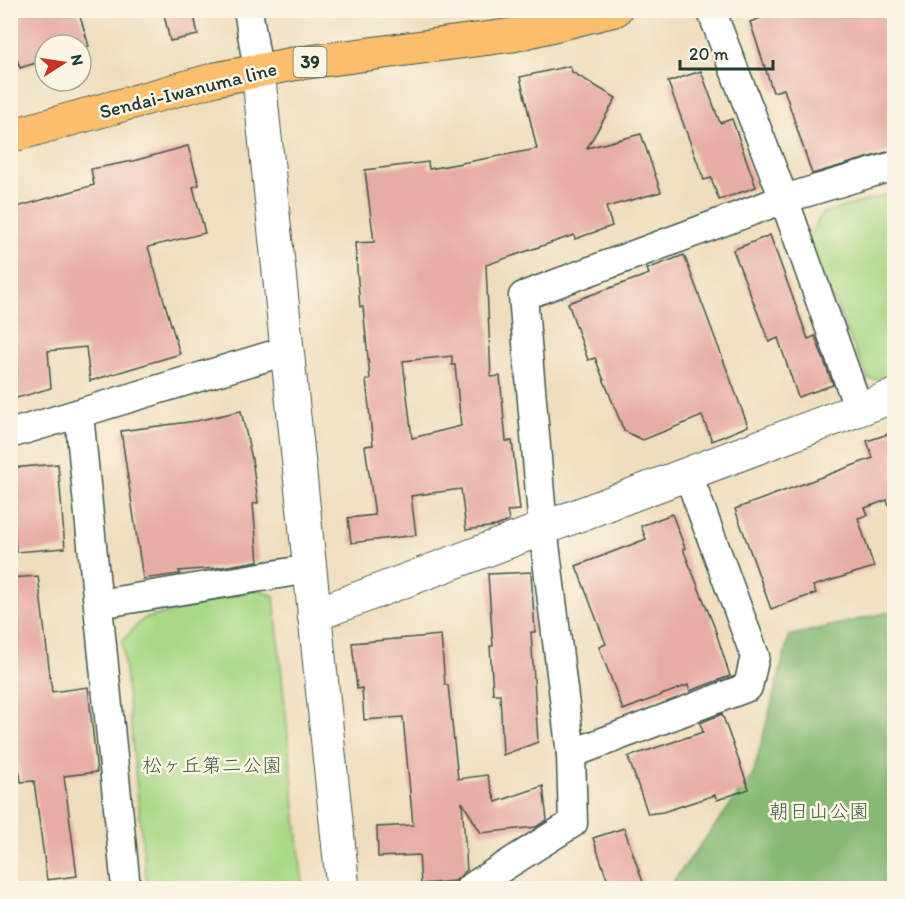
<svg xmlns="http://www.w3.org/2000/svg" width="905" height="899" font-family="Itim,'Klee One',sans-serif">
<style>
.green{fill:#a9d986;stroke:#648b5d;stroke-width:1.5}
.forest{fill:#86b973;stroke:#527b54;stroke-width:1.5}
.building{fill:#e7aca4;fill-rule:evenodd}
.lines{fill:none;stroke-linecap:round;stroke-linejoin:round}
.minor-casing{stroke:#3e5549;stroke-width:31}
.tertiary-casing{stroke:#3e5549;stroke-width:35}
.primary-casing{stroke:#3e5549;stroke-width:35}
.minor{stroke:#fff;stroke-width:28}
.tertiary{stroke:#fff;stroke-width:33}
.primary{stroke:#fabe6d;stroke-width:33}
.labels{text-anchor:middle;stroke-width:5;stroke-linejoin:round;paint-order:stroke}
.shield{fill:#fcf5e5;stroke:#617469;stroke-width:1.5}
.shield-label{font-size:18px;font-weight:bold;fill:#1f3d34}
.street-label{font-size:20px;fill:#1f3d34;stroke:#fcf5e5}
.park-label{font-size:20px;fill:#3b5c44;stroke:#fcf5e5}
</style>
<rect width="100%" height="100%" fill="#fcf5e5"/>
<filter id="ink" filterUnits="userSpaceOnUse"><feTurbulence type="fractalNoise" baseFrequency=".0167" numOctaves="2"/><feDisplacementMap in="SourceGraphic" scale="12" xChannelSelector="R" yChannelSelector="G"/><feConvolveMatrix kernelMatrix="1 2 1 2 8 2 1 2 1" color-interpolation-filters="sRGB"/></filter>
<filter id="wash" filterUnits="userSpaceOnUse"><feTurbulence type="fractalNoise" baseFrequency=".008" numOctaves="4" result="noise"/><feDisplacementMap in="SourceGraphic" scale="24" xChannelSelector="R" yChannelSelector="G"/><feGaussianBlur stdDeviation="1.35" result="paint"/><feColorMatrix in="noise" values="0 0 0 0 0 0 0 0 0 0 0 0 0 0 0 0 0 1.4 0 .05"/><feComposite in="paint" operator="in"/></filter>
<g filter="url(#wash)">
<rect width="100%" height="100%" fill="#efdebd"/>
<g class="green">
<polygon points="894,193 894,380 868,379 806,240 823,213"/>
<polygon points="258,589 274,596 303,888 147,888 122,641 143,619"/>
</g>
<polygon class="forest" points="894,611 894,888 668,888 753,775 789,636"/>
<g id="blocks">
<g class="building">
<polygon points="10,10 78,10 89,46 81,49 81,45 45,45 45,60 20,68 10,39"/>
<polygon points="163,10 193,10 198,35 170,41"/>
<polygon points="782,10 894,10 894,150 812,174 784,89 773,92 750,22"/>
<path d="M570,66L572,72L616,98L587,148L641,134L661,192L606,207L612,226L575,239L574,235L486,265L491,377L500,376L506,441H512L520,510L507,511L509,521L496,526L466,530L461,489L411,496L416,535L351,543L348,518L375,515L365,446L373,445L366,380L370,379L363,307H360L355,243L374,242L365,170L428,162L429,169L537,149L520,77ZM452,356V365H455L461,426L412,438L403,361Z"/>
<polygon points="701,71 720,123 732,119 756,187 719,200 711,178 704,180 668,82"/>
<polygon points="188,146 199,185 193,187 205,233 148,247 180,354 90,381 86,347 48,351 51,388 10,400 10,209 94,185 91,169 133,161"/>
<polygon points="770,235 808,339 815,336 833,385 798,397 778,338 769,342 733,250"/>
<polygon points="684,255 748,426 712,441 702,416 643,440 624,431 595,358 588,360 568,303 649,274 647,269"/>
<polygon points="241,411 252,459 258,503 253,504 258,561 216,568 179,571 180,574 143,579 121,431 196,421"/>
<polygon points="894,432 894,508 890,509 887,500 865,508 868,515 858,518 874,567 813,586 816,593 771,609 735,509 873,458 867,441"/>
<polygon points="58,464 65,548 16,552 10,468"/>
<polygon points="672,514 685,548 683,549 714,626 730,676 690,691 688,685 623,710 599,647 606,644 576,566 646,539 641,526"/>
<polygon points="531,572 535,632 531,632 538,742 503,755 500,694 493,694 490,646 493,646 488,574"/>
<polygon points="38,576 52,692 88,687 97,772 64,776 77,876 47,880 34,781 21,782 10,706 10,578"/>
<polygon points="441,635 445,685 448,685 458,779 487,775 496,802 543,786 547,820 536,827 481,833 462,802 467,870 455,881 421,884 419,855 378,857 377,827 413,825 403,717 364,720 362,688 357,689 352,643"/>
<polygon points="722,714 749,789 717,800 715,795 663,812 648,814 628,757 703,732 700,723"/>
<polygon points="624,828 645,888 610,888 593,838"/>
</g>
</g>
</g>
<g filter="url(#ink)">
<use href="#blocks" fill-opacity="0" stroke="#3e5549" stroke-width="1.5"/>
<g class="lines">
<g class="minor-casing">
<g id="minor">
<polyline points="248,10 258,70"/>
<polyline points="711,10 784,199 859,410"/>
<polyline points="79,414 126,888"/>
<polyline points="10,434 286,351"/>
<polyline points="99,604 309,569"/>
<polyline points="571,754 748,687 755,656 688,474"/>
<polyline points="470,888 573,823 571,754 543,528 523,296 784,199 894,166"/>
</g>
</g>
<g class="tertiary-casing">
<g id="tertiary">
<polyline points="258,70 343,888"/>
<polyline points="314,615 894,396"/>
</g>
</g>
<g class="primary-casing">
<polyline id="primary" points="10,136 216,79 293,64 513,35 615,10"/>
</g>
<use href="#minor" class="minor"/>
<use href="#tertiary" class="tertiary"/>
<use href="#primary" class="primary"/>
</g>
</g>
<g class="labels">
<rect class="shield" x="293.5" y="47" width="33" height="30" rx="4.5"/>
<g class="shield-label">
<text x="310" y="68">39</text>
</g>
<g class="street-label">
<text transform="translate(188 90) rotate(-14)" y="7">Sendai-Iwanuma line</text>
</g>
<g class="park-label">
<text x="212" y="772">松ヶ丘第二公園</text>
<text x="819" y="818">朝日山公園</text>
</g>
</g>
<rect width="905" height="899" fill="none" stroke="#fcf5e5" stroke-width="36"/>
<g transform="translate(63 63) rotate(78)"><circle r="28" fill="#fcf5e5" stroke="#a4ab9e" stroke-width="1.5"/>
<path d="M0-4.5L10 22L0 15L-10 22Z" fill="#c8321e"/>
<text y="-9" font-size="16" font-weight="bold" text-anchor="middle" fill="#1f3d34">N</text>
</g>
<path d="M680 60v9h93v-9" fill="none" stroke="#1f3d34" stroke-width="3"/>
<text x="689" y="60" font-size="18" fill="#1f3d34" stroke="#fcf5e5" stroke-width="4.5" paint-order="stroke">20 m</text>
</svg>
